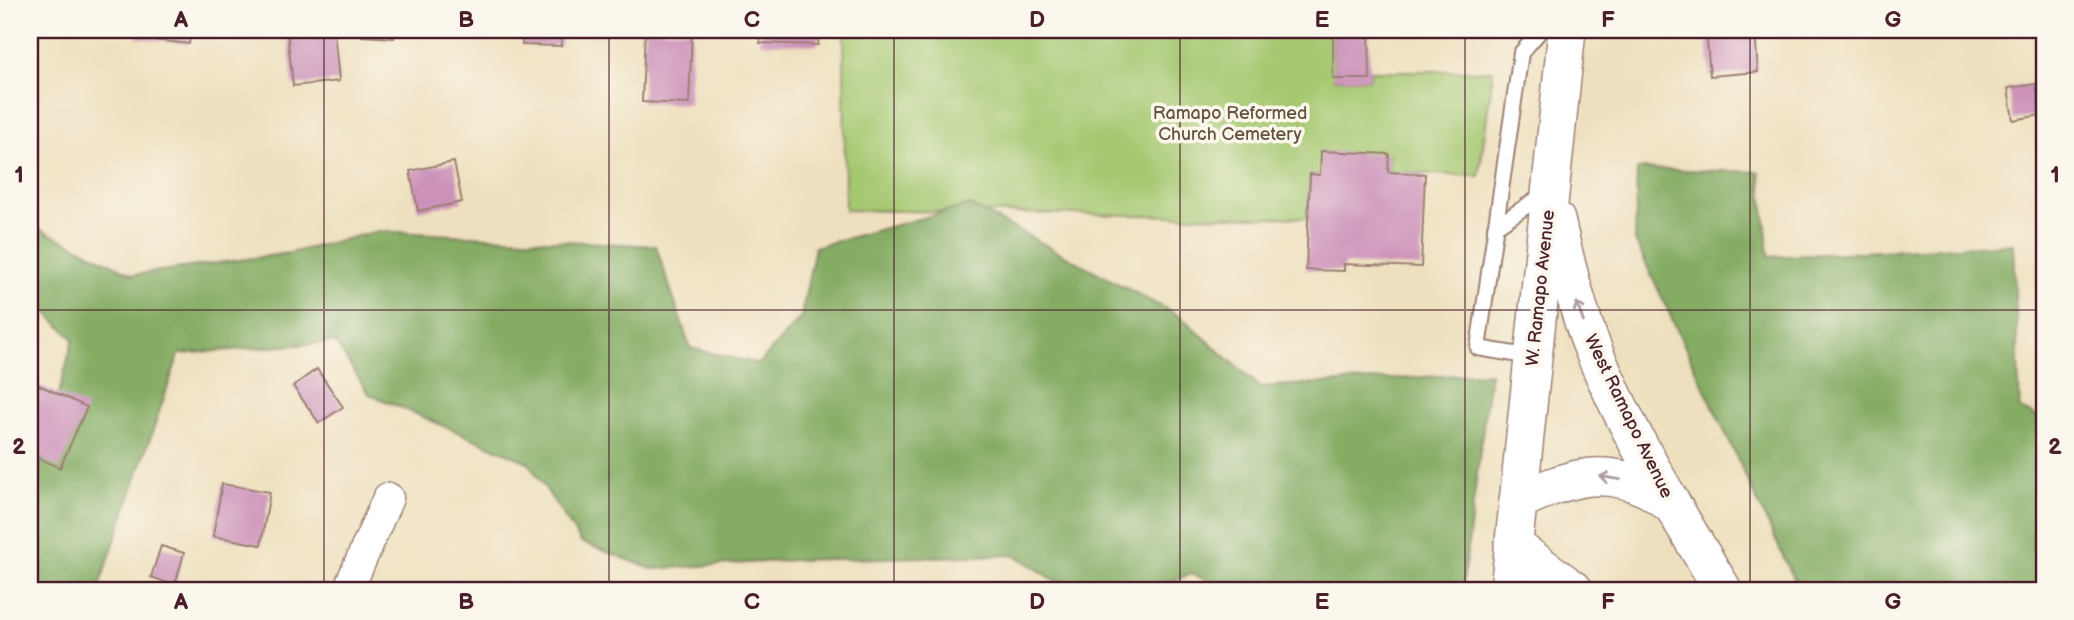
<svg xmlns="http://www.w3.org/2000/svg" width="2074" height="620" font-family="'Balsamiq Sans',sans-serif">
<style>
.green{fill:#a6c871;stroke:#78744e;stroke-width:2}
.forest{fill:#84ac63;stroke:#676647;stroke-width:2}
.building{fill:#cc92b9}
.lines{fill:none;stroke-linecap:round;stroke-linejoin:round}
.service-casing{stroke:#9c8074;stroke-width:18}
.minor-casing{stroke:#9c8074;stroke-width:33}
.tertiary-casing{stroke:#9c8074;stroke-width:40}
.service{stroke:#fff;stroke-width:14}
.minor{stroke:#fff;stroke-width:30}
.tertiary{stroke:#fff;stroke-width:37}
.oneway{stroke:#ae9aa0}
.grid{fill:none;stroke:#4a1f2b;stroke-width:2;stroke-opacity:0.55}
.labels{text-anchor:middle;stroke-width:7;stroke-linejoin:round;paint-order:stroke}
.park-label{font-size:18px;fill:#665240;stroke:#fbf7ec}
.street-label{font-size:18px;fill:#4a1f2b;stroke:#fbf7ec}
.neatline{fill:none;stroke:#4a1f2b;stroke-width:2.5}
.grid-label{font-size:23px;text-anchor:middle;font-weight:bold;fill:#4a1f2b}
</style>
<rect width="100%" height="100%" fill="#fbf7ec"/>
<filter id="ink" filterUnits="userSpaceOnUse"><feTurbulence type="fractalNoise" baseFrequency=".0143" numOctaves="2"/><feDisplacementMap in="SourceGraphic" scale="14" xChannelSelector="R" yChannelSelector="G"/><feConvolveMatrix kernelMatrix="1 2 1 2 8 2 1 2 1" color-interpolation-filters="sRGB"/></filter>
<filter id="wash" filterUnits="userSpaceOnUse"><feTurbulence type="fractalNoise" baseFrequency=".00686" numOctaves="4" result="noise"/><feDisplacementMap in="SourceGraphic" scale="28" xChannelSelector="R" yChannelSelector="G"/><feGaussianBlur stdDeviation="1.57" result="paint"/><feColorMatrix in="noise" values="0 0 0 0 0 0 0 0 0 0 0 0 0 0 0 0 0 1.4 0 .05"/><feComposite in="paint" operator="in"/></filter>
<g filter="url(#wash)">
<rect width="100%" height="100%" fill="#eee0be"/>
<polygon class="green" points="844,30 1333,30 1334,79 1370,79 1370,71 1493,71 1479,176 1388,172 1389,154 1320,175 1310,175 1308,218 845,210"/>
<g class="forest">
<polygon points="1637,169 1760,172 1769,257 2013,244 2020,409 2044,420 2044,590 1799,590 1635,240"/>
<polygon points="970,205 1181,317 1260,387 1490,373 1462,590 1237,590 1190,574 1148,590 1070,590 1015,555 795,560 652,569 581,542 528,462 369,394 335,342 179,354 98,590 30,590 30,506 73,339 30,295 30,225 74,245 133,275 290,253 378,231 656,246 690,348 759,364 801,317 815,247"/>
</g>
<g id="blocks">
<g class="building">
<polygon points="138,30 190,30 189,44 137,38"/>
<polygon points="287,30 334,30 339,81 293,86"/>
<polygon points="363,30 395,30 394,38 362,36"/>
<polygon points="523,30 562,30 561,46 522,45"/>
<polygon points="645,30 692,30 689,104 642,102"/>
<polygon points="761,30 819,30 818,45 760,43"/>
<polygon points="1333,30 1369,30 1370,79 1333,79"/>
<polygon points="1706,30 1755,30 1758,72 1710,76"/>
<polygon points="2036,84 2041,115 2013,120 2008,88"/>
<polygon points="1321,151 1389,154 1388,172 1425,174 1421,267 1344,264 1344,271 1306,270 1310,174 1320,175"/>
<polygon points="454,162 462,202 418,211 410,171"/>
<polygon points="317,369 343,407 319,423 293,386"/>
<polygon points="30,381 87,407 60,468 30,454"/>
<polygon points="222,484 270,492 261,545 213,536"/>
<polygon points="161,546 184,553 175,585 151,577"/>
</g>
</g>
</g>
<g filter="url(#ink)">
<use href="#blocks" fill-opacity="0" stroke="#9c8074" stroke-width="2"/>
<g class="lines">
<g class="service-casing">
<g id="service">
<polyline points="1495,227 1546,193"/>
<polyline points="1532,357 1478,348 1521,53 1541,30"/>
</g>
</g>
<g class="minor-casing">
<polyline id="minor" points="348,590 388,498"/>
</g>
<g class="tertiary-casing">
<g id="tertiary">
<path d="M1556,220C1565,260 1575,300 1589,339C1623,426 1675,510 1723,590"/>
<path d="M1518,501C1561,482 1597,465 1644,487C1654,491 1663,499 1672,505"/>
<polyline points="1513,545 1574,590"/>
<polyline points="1509,590 1567,30"/>
</g>
</g>
<use href="#service" class="service"/>
<use href="#minor" class="minor"/>
<use href="#tertiary" class="tertiary"/>
</g>
<defs><path id="oneway-shaft" d="M-6 0H5M1.5-3L5.5 0L1.5 3" fill="none" stroke-width="1.6" stroke-linecap="round" stroke-linejoin="round" transform="scale(1.75)"/></defs>
<g class="oneway">
<use href="#oneway-shaft" transform="translate(1580 312) rotate(-109)"/>
<use href="#oneway-shaft" transform="translate(1610 478) rotate(-171)"/>
</g>
</g>
<path class="grid" d="M324,30V590M609,30V590M894,30V590M1180,30V590M1465,30V590M1750,30V590M30,310H2044"/>
<g class="labels">
<g class="park-label">
<text x="1230" y="119">Ramapo Reformed<tspan x="1230" dy="21">Church Cemetery</tspan></text>
</g>
<g class="street-label">
<text transform="translate(1540 288) rotate(-84)" y="6">W. Ramapo Avenue</text>
<text transform="translate(1629 416) rotate(64)" y="6">West Ramapo Avenue</text>
</g>
</g>
<rect width="2074" height="620" fill="none" stroke="#fbf7ec" stroke-width="77"/>
<rect x="38" y="38" width="1998" height="544" class="neatline"/>
<g class="grid-label">
<text x="181" y="27">A</text>
<text x="466" y="27">B</text>
<text x="752" y="27">C</text>
<text x="1037" y="27">D</text>
<text x="1322" y="27">E</text>
<text x="1608" y="27">F</text>
<text x="1893" y="27">G</text>
<text x="19" y="182">1</text>
<text x="2055" y="182">1</text>
<text x="19" y="454">2</text>
<text x="2055" y="454">2</text>
<text x="181" y="609">A</text>
<text x="466" y="609">B</text>
<text x="752" y="609">C</text>
<text x="1037" y="609">D</text>
<text x="1322" y="609">E</text>
<text x="1608" y="609">F</text>
<text x="1893" y="609">G</text>
</g>
</svg>
